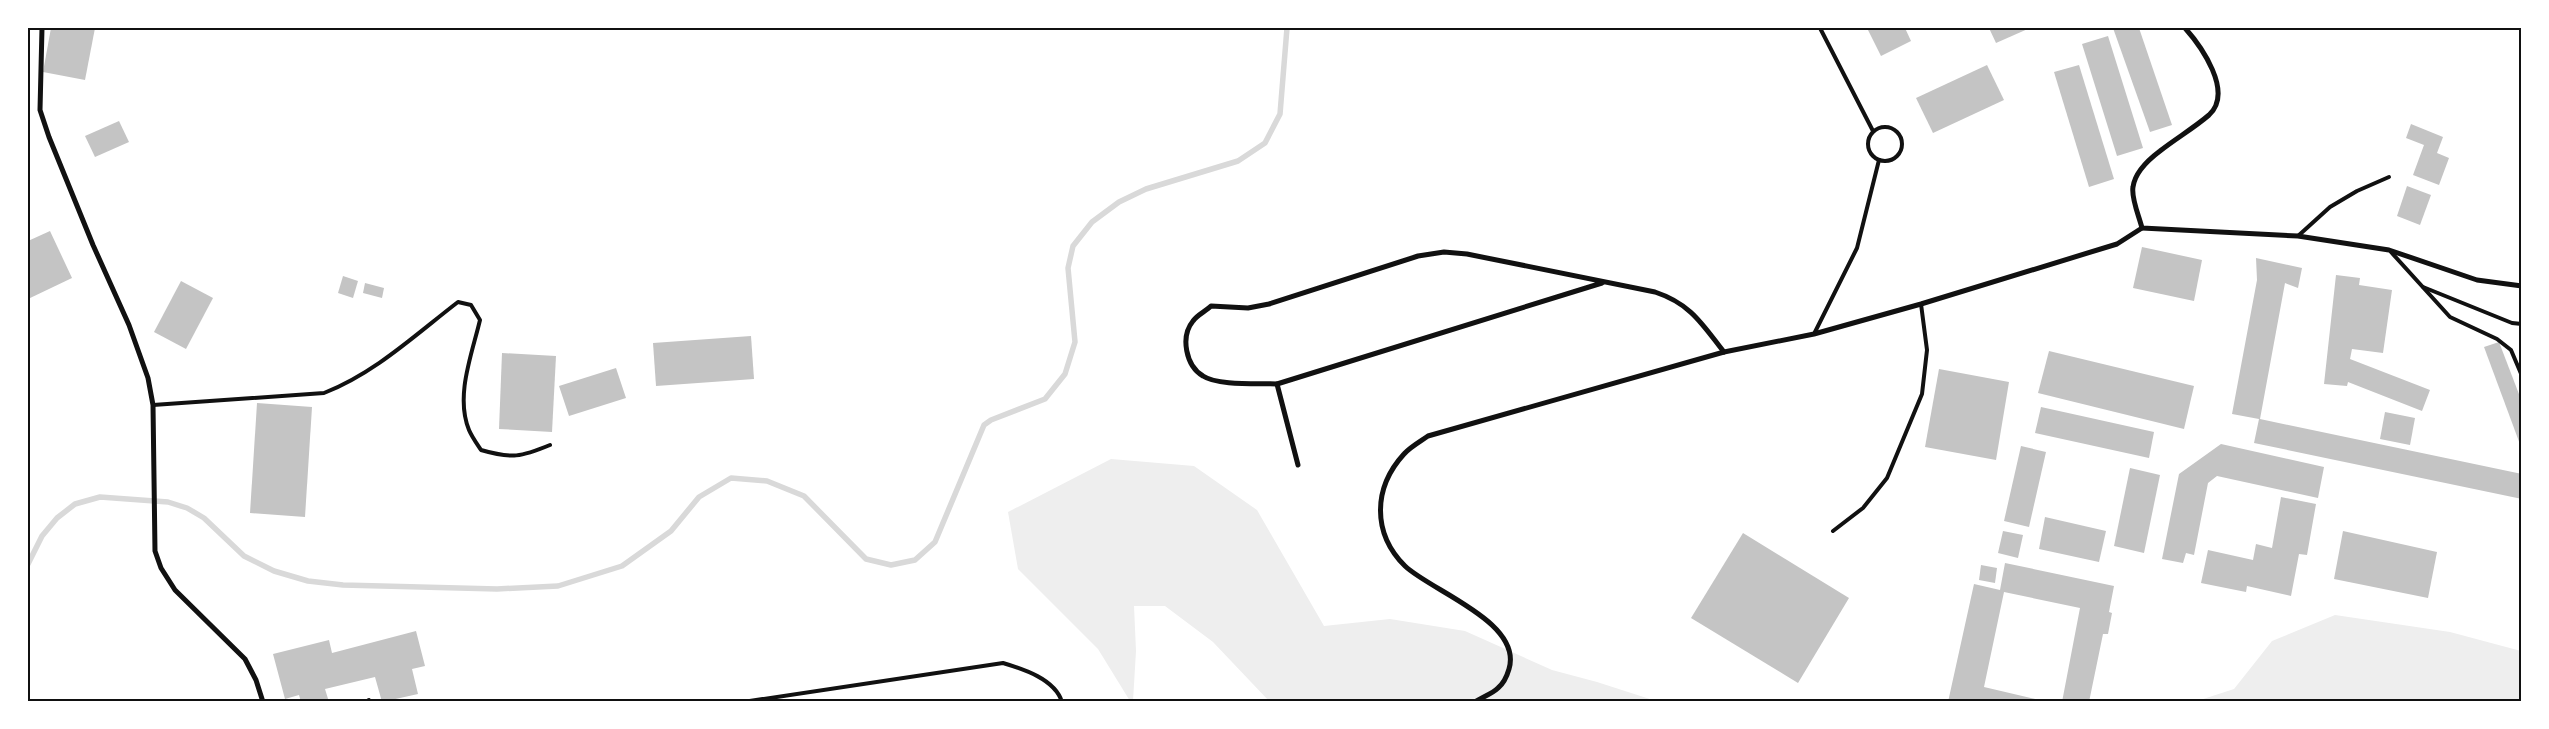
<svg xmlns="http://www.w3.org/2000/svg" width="2549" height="729" font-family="Helvetica,sans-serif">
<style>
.green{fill:#eee}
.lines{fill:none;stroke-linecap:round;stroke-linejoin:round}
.stream{stroke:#d9d9d9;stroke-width:5.5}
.building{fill:#c4c4c4}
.service{stroke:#111;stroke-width:4}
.minor{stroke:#111;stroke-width:5}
.neatline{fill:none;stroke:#111;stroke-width:2}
</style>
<rect width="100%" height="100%" fill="#fff"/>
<g class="green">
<polygon points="1111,459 1194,466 1257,510 1324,626 1390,619 1465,631 1552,670 1597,682 1656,701 1269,701 1213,642 1165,606 1134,606 1136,651 1133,701 1130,701 1098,649 1018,569 1008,512"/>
<polygon points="2335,615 2450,632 2521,651 2521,701 2197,701 2234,689 2272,641"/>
</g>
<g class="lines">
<polyline class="stream" points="28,564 42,536 57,518 75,504 100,497 168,502 187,508 204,518 244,556 274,571 308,581 343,585 497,589 558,586 622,566 671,531 699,497 731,478 767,481 804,496 866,559 891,565 915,560 935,542 984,425 991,420 1045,399 1065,374 1075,342 1068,268 1073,246 1092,222 1119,202 1146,189 1238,161 1265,143 1280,114 1287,28"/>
</g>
<g class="building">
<polygon points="51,28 95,28 85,80 43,72"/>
<polygon points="1867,28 1905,28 1911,41 1881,56"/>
<polygon points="1989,28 2030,28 1996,43"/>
<polygon points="2113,28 2139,28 2172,125 2150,132"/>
<polygon points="2108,36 2143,148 2117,156 2082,44"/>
<polygon points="1987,65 2004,100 1933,133 1916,98"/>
<polygon points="2079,65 2114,179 2089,187 2054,72"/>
<polygon points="119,121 129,142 95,157 85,136"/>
<polygon points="2411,124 2443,137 2437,153 2449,158 2439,185 2413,175 2424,145 2406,138"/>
<polygon points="2407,186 2431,195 2420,225 2397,216"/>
<polygon points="50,231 72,278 28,299 28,241"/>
<polygon points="2142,247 2202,260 2194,301 2133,288"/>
<polygon points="2256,258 2302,268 2298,288 2285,283 2260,419 2522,474 2522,499 2254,443 2259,419 2232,414 2257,280"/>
<polygon points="2336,275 2360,278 2359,285 2392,290 2383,353 2352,349 2350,359 2430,390 2422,411 2348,382 2347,386 2324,384"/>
<polygon points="343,276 358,281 353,298 338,293"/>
<polygon points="181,281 213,298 186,349 154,332"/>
<polygon points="365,283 384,288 382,298 363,293"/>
<polygon points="751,336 754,379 656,386 653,343"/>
<polygon points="2499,342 2522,402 2521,447 2484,347"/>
<polygon points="2049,351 2194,386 2184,429 2038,393"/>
<polygon points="502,353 556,356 552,432 499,429"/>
<polygon points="616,368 626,398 569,416 559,386"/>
<polygon points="1939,369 2009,382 1996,460 1925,447"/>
<polygon points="257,403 312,407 305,517 250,513"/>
<polygon points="2041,407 2154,432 2149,458 2035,433"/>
<polygon points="2385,412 2415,418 2410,445 2380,439"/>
<polygon points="2221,444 2324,467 2318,498 2217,476 2208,483 2194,555 2186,553 2183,563 2162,559 2179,474"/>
<polygon points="2021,446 2046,452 2029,527 2004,521"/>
<polygon points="2130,468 2160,475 2144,553 2114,546"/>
<polygon points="2281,497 2316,504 2307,555 2299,554 2291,596 2247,586 2246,592 2201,583 2208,550 2253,560 2256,544 2272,548"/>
<polygon points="2045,517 2106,531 2099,562 2039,549"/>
<polygon points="2003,531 2023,535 2018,558 1998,553"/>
<polygon points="2343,531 2437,552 2428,598 2334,579"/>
<polygon points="1743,533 1849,598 1798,683 1691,618"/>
<polygon points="2005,563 2114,586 2109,612 2112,613 2108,634 2103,634 2089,702 2062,702 2080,608 2004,592 1984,687 2048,702 1948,702 1974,584 2000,590"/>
<polygon points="1981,565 1997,568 1995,583 1979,580"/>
<polygon points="416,631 425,666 412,669 418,694 382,702 375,677 325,689 329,702 301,702 299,695 285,699 273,654 329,640 332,653"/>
</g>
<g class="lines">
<g class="service">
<polyline points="1820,28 1873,131"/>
<circle cx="1885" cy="144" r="17"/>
<polyline points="2298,236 2330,207 2357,191 2389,177"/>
<polyline points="2391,252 2450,317 2497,339 2511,350 2522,376"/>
<polyline points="2423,287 2512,323 2522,324"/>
<polyline points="1814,334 1857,248 1879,160"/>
<path d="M153,405L324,393C375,373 415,335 458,302L471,305L480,320C472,354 455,396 469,430C472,437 477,444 481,450C512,459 521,457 550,445"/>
<polyline points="1833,531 1863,508 1887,478 1922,394 1927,350 1921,304"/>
<polyline points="366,702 369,700"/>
<path d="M743,702L1003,663C1023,669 1055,679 1062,702"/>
</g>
<g class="minor">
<polyline points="42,28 40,110 49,137 93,245 129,325 148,378 153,405 155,551 161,568 175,590 245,659 256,680 263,702"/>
<path d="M2185,28C2201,46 2234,92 2209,115C2194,128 2175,139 2160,151C2148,160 2135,172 2133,187C2131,198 2139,216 2142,228L2298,236L2389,250L2477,280L2522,286"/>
<path d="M1602,283L1277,384C1259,383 1218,386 1203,376C1186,366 1180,337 1193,321C1197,315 1206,311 1211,306L1248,308L1269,304L1418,256L1444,252L1467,254L1655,292C1691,304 1702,324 1724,352"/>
<polyline points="1277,384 1298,465"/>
<path d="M1475,702C1482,697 1492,694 1498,688C1504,683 1507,676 1509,669C1523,622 1431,591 1405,566C1372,533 1373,488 1404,454C1410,447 1421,441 1428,436L1724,352L1814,334L1921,304L2117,244L2142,228"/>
</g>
</g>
<rect width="2549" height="729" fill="none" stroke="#ffffff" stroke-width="58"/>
<rect x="29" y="29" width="2491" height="671" class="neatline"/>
</svg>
